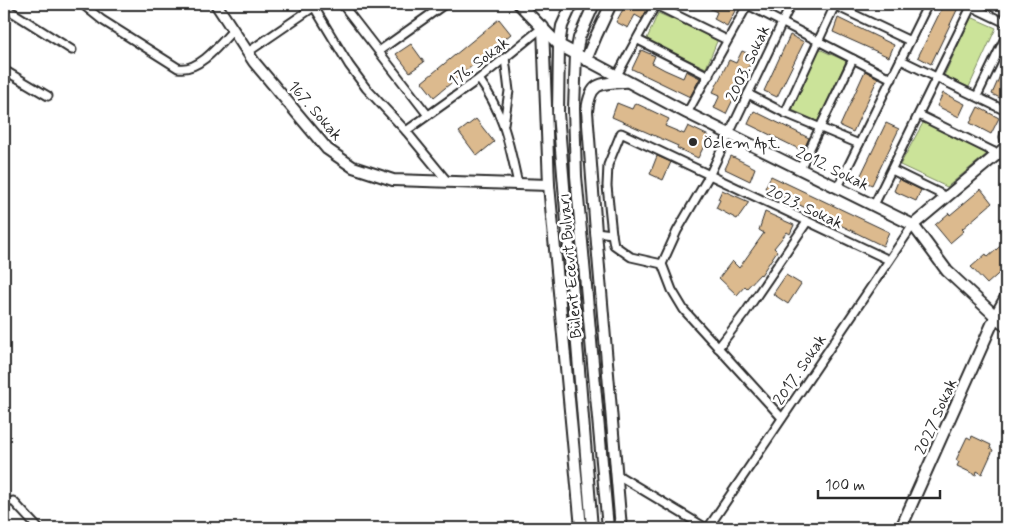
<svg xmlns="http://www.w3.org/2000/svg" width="1010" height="532" font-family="Mynerve,sans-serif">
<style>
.green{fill:#cbe399;stroke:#7b8762}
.building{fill:#dcba8e;stroke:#2b2b2b}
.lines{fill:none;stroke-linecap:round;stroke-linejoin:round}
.street-casing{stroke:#2b2b2b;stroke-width:11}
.secondary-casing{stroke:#2b2b2b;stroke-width:14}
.street{stroke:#fff;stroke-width:7}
.secondary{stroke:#fff;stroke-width:10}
.poi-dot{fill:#2b2b2b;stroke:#fff;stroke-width:2}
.labels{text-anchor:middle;stroke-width:5;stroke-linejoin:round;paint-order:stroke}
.street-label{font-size:16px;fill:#2b2b2b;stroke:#fff}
.poi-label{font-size:16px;fill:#2b2b2b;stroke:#fff;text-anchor:start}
</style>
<rect width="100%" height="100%" fill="#fff"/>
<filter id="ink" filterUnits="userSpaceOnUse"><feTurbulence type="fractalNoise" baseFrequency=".02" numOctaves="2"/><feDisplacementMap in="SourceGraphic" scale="10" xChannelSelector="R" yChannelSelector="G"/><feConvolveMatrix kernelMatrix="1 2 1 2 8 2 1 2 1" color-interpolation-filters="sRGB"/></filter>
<g filter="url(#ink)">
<g class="green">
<polygon points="658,13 718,39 706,68 646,41"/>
<polygon points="971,17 996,28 969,87 944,76"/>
<polygon points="819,49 846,61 819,122 792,110"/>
<polygon points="924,121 988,153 947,187 900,165"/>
</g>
<g class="building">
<polygon points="626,4 650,4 642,19 635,15 628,28 616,22"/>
<polygon points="701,4 731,4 737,7 727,26 714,19 717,12"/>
<polygon points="944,4 950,4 958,8 931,64 918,57"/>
<polygon points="838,18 894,45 889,57 833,32"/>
<polygon points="499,19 511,34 434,97 422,82"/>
<polygon points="790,35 804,42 777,97 764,91"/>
<polygon points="411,44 424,62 410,72 396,54"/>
<polygon points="641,50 655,56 652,63 665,70 683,78 686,71 700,78 690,97 632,69"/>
<polygon points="742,51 754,56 726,114 714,108 720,95 713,92 729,60 736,63"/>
<polygon points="865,71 878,78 853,132 840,126"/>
<polygon points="1002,71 1006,74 1006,101 992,94"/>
<polygon points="943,93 965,104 959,117 937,106"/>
<polygon points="617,103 632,109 635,103 648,109 669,119 665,126 684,134 688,126 709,136 698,158 677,148 678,146 612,117"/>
<polygon points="978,107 999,118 991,134 970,123"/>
<polygon points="754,111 809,138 803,151 748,124"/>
<polygon points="476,119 494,142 477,156 459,132"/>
<polygon points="886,123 899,129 872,185 859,179"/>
<polygon points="657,156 671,162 663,180 650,174"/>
<polygon points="731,156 755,168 750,181 725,169"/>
<polygon points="771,176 889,232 883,246 765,188"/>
<polygon points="899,179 921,190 916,201 894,191"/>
<polygon points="981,189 992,203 962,229 964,231 950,243 935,225 949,213 950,215"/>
<polygon points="722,190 749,202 737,219 716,208 720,200 718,199"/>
<polygon points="765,212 794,225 790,234 787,232 774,248 777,251 761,275 760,274 747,288 745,286 737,295 719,278 732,261 739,268 764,233 759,230"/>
<polygon points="1006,241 1006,267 987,284 971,267 986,254 988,257"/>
<polygon points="786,275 801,284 788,304 773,294"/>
<polygon points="972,436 991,445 990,448 993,450 982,474 977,471 976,475 957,466 959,462 956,460 967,437 971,439"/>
</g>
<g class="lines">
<g class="street-casing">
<g id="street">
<path d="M82,4L102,20L178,68C199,72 221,43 233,30"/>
<polyline points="342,4 427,114"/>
<polyline points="746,4 892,79"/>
<polyline points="832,4 910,41"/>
<polyline points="966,4 1006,23"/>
<polyline points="656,5 727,40"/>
<polyline points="4,7 72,50"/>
<polyline points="314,7 349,65 366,88 406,131 447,181"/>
<polyline points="638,40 709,76"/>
<polyline points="379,51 445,4"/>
<polyline points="248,52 318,4"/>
<polyline points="901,60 1006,111"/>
<polyline points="4,70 48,96"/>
<polyline points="616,77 656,4"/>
<path d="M479,79C504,114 509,143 518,184"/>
<polyline points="748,94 785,113 859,144"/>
<polyline points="977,96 1006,36"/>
<polyline points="687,113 748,4"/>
<polyline points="785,113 835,5"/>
<polyline points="919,115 998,154"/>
<polyline points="504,124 509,91 505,58"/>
<polyline points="1006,128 1004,137 1006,145"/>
<polyline points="406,131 479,79 543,27"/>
<polyline points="800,169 853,59"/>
<polyline points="892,170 945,196"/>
<polyline points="838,187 928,4"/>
<polyline points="874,205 971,7"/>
<polyline points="596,232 612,234 614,245 631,257 662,264 677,231 709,176 791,4"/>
<polyline points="612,234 607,186 608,165 621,133 889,260"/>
<polyline points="662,264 672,290 684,310 782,418"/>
<polyline points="718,348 745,313 807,222"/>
<polyline points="616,474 706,528"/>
<polyline points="4,504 13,501 38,528"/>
<polyline points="708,528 913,225"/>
</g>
</g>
<g class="secondary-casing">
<g id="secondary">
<polyline points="216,4 254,62 327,149 353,167 393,180 549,185"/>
<polyline points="519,4 559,45 687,113 913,225 947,271 1006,326"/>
<polyline points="572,4 562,26 559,45 558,113 592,528"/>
<polyline points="594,4 579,38 576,54 574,108 576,176 608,528"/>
<polyline points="543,27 549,185 581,528"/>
<polyline points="586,60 596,36 611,4"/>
<polyline points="913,225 1006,147"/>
<path d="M621,528L596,232L587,111C590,83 599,83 624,82"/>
<polyline points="901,528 996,315 1006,297"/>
</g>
</g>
<use href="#street" class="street"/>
<use href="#secondary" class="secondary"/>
</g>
</g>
<circle class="poi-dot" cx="693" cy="142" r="5"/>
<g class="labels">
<g class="street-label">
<text transform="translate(478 61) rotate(-37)" y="6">176. Sokak</text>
<text transform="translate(747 63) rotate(-65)" y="6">2003. Sokak</text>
<text transform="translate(316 110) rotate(49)" y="6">167. Sokak</text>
<text transform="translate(833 168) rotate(26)" y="6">2012. Sokak</text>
<text transform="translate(805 206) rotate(25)" y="6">2023. Sokak</text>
<text transform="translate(569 266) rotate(-95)" y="6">Bülent Ecevit Bulvarı</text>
<text transform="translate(799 369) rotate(-56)" y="6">2017. Sokak</text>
<text transform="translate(935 416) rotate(-66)" y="6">2027 Sokak</text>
</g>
<g class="poi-label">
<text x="703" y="148">Özlem Apt.</text>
</g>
</g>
<rect width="1010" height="532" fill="none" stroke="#fff" stroke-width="20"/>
<rect x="10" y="10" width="990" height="512" fill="none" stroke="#2b2b2b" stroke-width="2" filter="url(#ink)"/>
<path d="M818 490v8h122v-8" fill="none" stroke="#2b2b2b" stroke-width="2.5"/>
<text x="825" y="490" font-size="15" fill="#2b2b2b" stroke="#ffffff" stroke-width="4" paint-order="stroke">100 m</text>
</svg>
